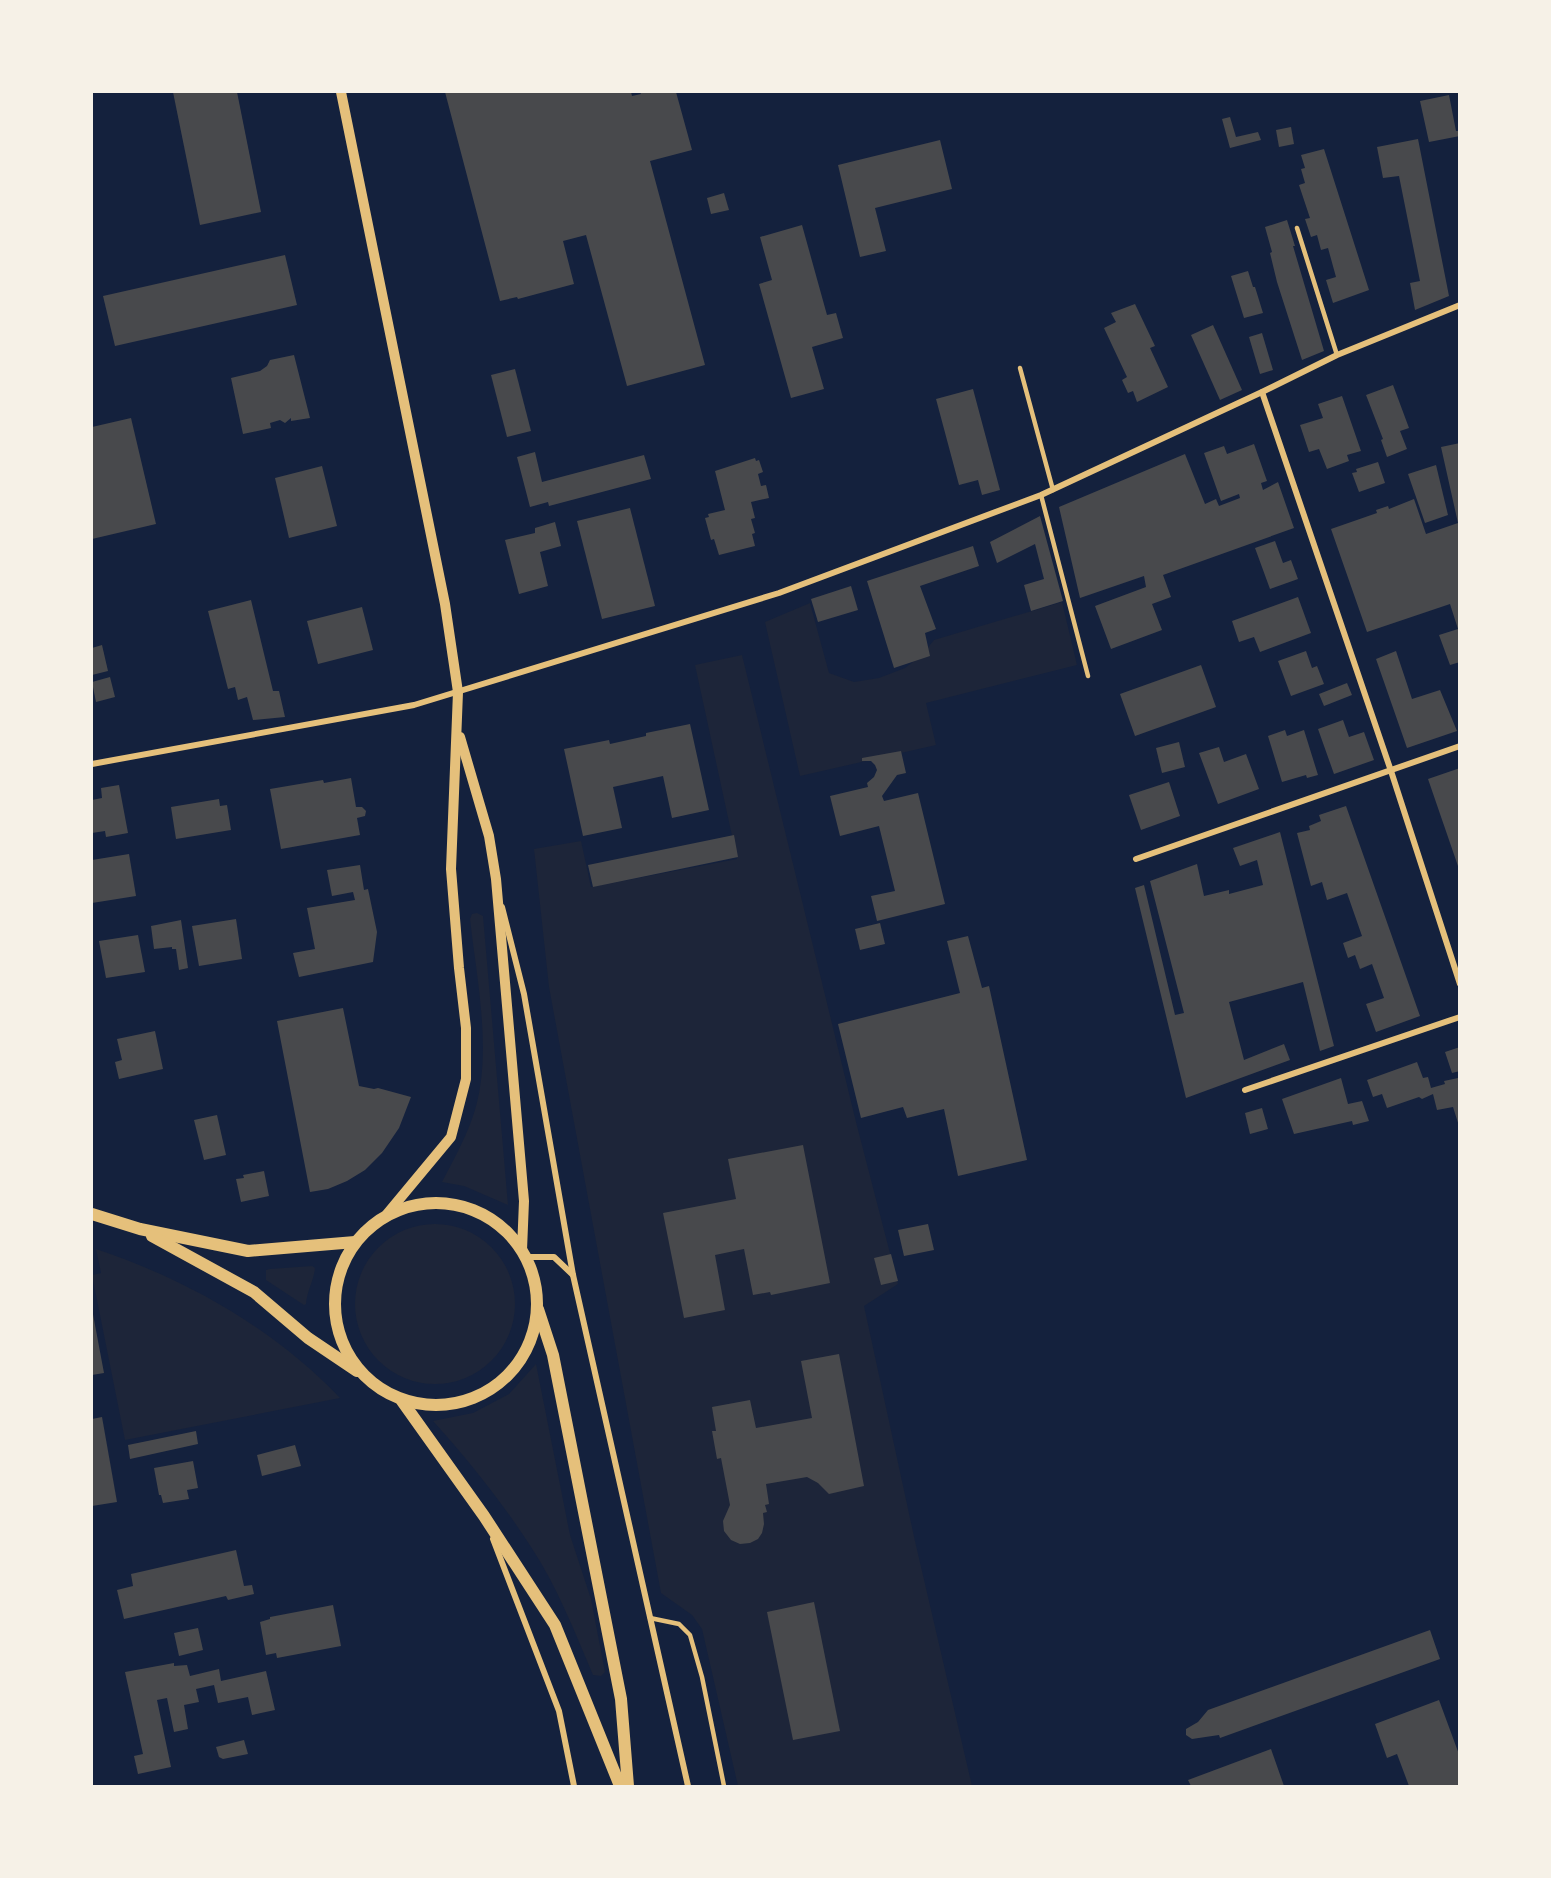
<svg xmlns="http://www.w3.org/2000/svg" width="1551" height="1878" font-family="'PT Serif',serif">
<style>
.green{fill:#1d2539}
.building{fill:#48494c}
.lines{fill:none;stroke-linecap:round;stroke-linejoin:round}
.service{stroke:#e5c07b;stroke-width:4.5}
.minor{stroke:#e5c07b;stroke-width:6}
.tertiary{stroke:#e5c07b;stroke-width:10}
.secondary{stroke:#e5c07b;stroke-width:12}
</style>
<rect width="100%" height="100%" fill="#14213d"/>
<g class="green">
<polygon points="1062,602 1077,665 926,703 936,745 800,776 765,622 810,603 829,673 854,682 879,678 905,668 922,655 934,640"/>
<polygon points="742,655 856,1122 898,1284 864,1306 915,1541 972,1786 738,1786 702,1629 692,1615 661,1593 549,987 534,849 581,841 591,887 737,859 695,665"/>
<path d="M477,913L483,916L508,1205L464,1186L442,1182C453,1161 464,1141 472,1119C494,1059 477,982 470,919L472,914Z"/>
<circle cx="435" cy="1304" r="80"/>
<path d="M96,1249C188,1280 273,1328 340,1398L125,1440L92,1275L101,1273Z"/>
<path d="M312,1266L315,1268C314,1280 307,1291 306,1304L304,1305L266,1280V1270L270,1269Z"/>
<path d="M536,1364L570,1535L591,1599L605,1672L601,1676L593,1675C575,1633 557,1586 531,1547C502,1502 469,1461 433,1421L473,1413L509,1394Z"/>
</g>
<g class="building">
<polygon points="173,92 237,92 261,212 200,225"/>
<polygon points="445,92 631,92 632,96 641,94 640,92 676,92 692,150 650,161 705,365 627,386 586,235 563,241 574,284 518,299 517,297 500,301"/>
<polygon points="1449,95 1456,131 1460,131 1460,136 1429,142 1420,101"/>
<polygon points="1230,117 1236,137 1258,132 1261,140 1230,148 1222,119"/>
<polygon points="1291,127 1294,144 1279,147 1276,130"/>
<polygon points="1418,139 1449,296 1415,310 1410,283 1420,281 1399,176 1383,178 1377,147"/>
<polygon points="940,140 952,189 875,208 886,251 860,257 838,165"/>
<polygon points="1324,149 1369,290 1333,303 1326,280 1336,277 1328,248 1321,250 1317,235 1311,237 1305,219 1310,218 1299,185 1305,183 1301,169 1305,168 1301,155"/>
<polygon points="724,193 729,210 711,214 707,198"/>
<polygon points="1287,220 1295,246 1293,246 1324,351 1302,360 1277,282 1270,253 1272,252 1265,227"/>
<polygon points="802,225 827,315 836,313 843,338 812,347 824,389 791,398 759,284 772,280 760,237"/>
<polygon points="285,255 297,305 115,346 103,296"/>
<polygon points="1248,271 1253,287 1255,287 1263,313 1244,318 1231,276"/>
<polygon points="1135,304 1155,346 1150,348 1168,387 1137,402 1133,391 1128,393 1122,380 1127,377 1104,328 1116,322 1111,313"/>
<polygon points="1213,325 1242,390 1220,400 1191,335"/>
<polygon points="1262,333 1273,370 1260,374 1249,337"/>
<polygon points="294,355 310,418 291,421 291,418 285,423 280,420 270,423 271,428 243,434 231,378 260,371 267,366 270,360"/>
<polygon points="515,369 531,431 507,437 491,375"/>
<polygon points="1393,385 1409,428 1400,431 1407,449 1387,457 1381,440 1383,439 1366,395"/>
<polygon points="973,389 1000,490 982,495 978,480 959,485 936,399"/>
<polygon points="1342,396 1361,451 1347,455 1349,461 1327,469 1319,449 1309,452 1300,425 1323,418 1318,404"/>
<polygon points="131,418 156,524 92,539 92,427"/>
<polygon points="1460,443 1460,662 1450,665 1439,635 1458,629 1450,604 1367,632 1331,529 1377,513 1376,510 1388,506 1389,509 1414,499 1426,534 1458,523 1441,447"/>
<polygon points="1254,444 1267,481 1261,483 1263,490 1278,482 1294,528 1163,575 1171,597 1152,604 1162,630 1111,649 1095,606 1146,587 1144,576 1080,598 1059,507 1185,454 1205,504 1216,499 1219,506 1240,498 1239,494 1221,501 1204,453 1224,446 1227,454"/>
<polygon points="535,452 542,482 644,455 651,479 549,506 548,502 530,507 517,457"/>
<polygon points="755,458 756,461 759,460 763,472 758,474 761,486 766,485 769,498 751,502 755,518 751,519 755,533 752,534 755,546 719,555 714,539 711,540 705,518 709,517 708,514 725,510 715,471"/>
<polygon points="1378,462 1385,483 1359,492 1352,473 1357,472 1356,469"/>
<polygon points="1436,465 1448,515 1425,523 1408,474"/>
<polygon points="322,466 337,526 289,538 275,478"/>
<polygon points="630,508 655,606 602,619 577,521"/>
<polygon points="1040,516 1063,601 1031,611 1024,585 1044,579 1035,544 997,563 990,542"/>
<polygon points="555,522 561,546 540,552 548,586 519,594 505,540 535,533 535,528"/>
<polygon points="1275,541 1283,563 1291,560 1298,579 1270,589 1255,548"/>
<polygon points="973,546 979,566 920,586 936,629 925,633 930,656 894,668 867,581"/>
<polygon points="851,586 858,610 818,622 811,599"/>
<polygon points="1298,597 1311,633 1260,652 1254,637 1239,642 1232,621"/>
<polygon points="251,600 273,691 279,691 285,717 253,720 247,697 238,700 235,687 228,689 208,611"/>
<polygon points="362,607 373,650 318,664 307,621"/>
<polygon points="102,645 108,671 92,675 92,648"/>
<polygon points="1306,651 1312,668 1317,666 1324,684 1291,696 1278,661"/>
<polygon points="1396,651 1412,699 1440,690 1457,731 1407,748 1376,659"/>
<polygon points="1201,665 1216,707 1135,736 1120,694"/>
<polygon points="110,677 115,697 96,702 92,682"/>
<polygon points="1347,683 1352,695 1324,706 1319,694"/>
<polygon points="1343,720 1349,737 1364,732 1374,760 1334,774 1318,729"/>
<polygon points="690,724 709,810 672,818 663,776 613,787 622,828 583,836 564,749 609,740 610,744 646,736 646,733"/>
<polygon points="1285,730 1287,736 1304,730 1318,775 1307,778 1306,775 1282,782 1268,736"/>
<polygon points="1179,742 1185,767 1162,773 1156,748"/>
<polygon points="1219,747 1224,762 1246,754 1259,789 1218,804 1199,753"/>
<polygon points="901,751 906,773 897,775 882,796 884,801 918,793 945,904 877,921 871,896 895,891 879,826 840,836 830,796 868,787 867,783 874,777 877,770 875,765 871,761 862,761 862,758"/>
<polygon points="1460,768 1460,869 1459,869 1428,779"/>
<polygon points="351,778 356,807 362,807 366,811 365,816 357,818 360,835 281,849 270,789 323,780 324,783"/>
<polygon points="1169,782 1180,816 1141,830 1129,795"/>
<polygon points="119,785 128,833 106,837 105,831 92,833 92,800 102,798 101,788"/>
<polygon points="219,799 220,806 227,805 231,830 176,839 171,807"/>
<polygon points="1346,806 1420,1016 1376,1032 1366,1004 1384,998 1372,964 1360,969 1355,955 1348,958 1343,943 1362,936 1347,893 1327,900 1322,882 1311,886 1297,833 1310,830 1309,826 1321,821 1319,815"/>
<polygon points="1280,832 1334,1046 1320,1051 1303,982 1229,1002 1244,1060 1284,1044 1290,1060 1186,1098 1135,888 1144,885 1175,1015 1184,1013 1150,881 1197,864 1204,896 1229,890 1229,894 1263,885 1257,860 1240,866 1233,848"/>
<polygon points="734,835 738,857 593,887 588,865"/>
<polygon points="129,854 136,896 92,903 92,860"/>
<polygon points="360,865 364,890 368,889 377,932 373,962 299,977 293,953 315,949 307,908 355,900 353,892 332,896 327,870"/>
<polygon points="236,919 242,959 199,966 192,926"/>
<polygon points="181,920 188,968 179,970 176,949 172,949 172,947 154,949 151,926"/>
<polygon points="880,923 885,944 860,950 855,929"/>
<polygon points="138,935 145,972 106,978 99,941"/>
<polygon points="968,936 982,988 989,986 1027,1160 958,1176 944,1109 907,1118 903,1107 861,1118 838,1024 960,993 947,941"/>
<polygon points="343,1008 359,1086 374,1089 378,1088 411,1097 399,1128 382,1153 365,1170 347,1181 328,1189 310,1192 277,1021"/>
<polygon points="155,1031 163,1069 119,1079 115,1062 122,1060 117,1039"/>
<polygon points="1460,1047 1460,1071 1452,1073 1445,1052"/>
<polygon points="1417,1062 1423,1078 1428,1077 1431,1088 1445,1084 1444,1081 1458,1078 1460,1129 1453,1107 1437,1110 1433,1094 1422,1099 1419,1097 1387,1108 1382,1094 1373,1097 1367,1080"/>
<polygon points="1341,1078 1348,1104 1362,1101 1369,1121 1353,1125 1352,1121 1294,1134 1282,1099"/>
<polygon points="1262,1108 1268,1129 1250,1134 1245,1113"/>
<polygon points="217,1115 226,1155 204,1160 194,1120"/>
<polygon points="803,1145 830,1283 771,1295 770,1292 753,1295 744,1249 715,1255 725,1310 684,1318 663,1213 736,1199 728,1159"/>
<polygon points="264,1171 269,1196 241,1202 236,1179 244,1178 243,1175"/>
<polygon points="928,1224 934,1250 904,1256 898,1230"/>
<polygon points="891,1254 898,1281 881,1285 874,1258"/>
<polygon points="92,1309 104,1373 92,1375"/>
<polygon points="839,1354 864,1486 829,1494 818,1483 807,1477 766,1484 769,1504 765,1505 767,1512 763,1513 764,1524 762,1533 758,1539 750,1543 740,1544 731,1540 724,1531 723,1521 730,1505 721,1458 717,1459 712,1431 716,1431 712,1407 750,1400 756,1428 812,1418 801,1361"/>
<polygon points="102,1417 117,1502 92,1506 92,1419"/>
<polygon points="196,1431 198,1444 130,1459 128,1445"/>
<polygon points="295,1445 301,1466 262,1476 257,1455"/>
<polygon points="193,1461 198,1488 187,1490 189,1499 163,1503 161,1495 159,1495 154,1468"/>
<polygon points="236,1550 244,1586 252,1585 254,1594 228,1600 226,1596 124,1619 117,1590 133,1586 131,1574"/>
<polygon points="814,1602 840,1731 793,1740 767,1612"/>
<polygon points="333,1605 341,1646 277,1658 276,1653 266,1655 260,1622 270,1619 270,1617"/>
<polygon points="198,1628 203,1650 179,1656 174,1633"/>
<polygon points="1430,1630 1440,1659 1220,1738 1219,1735 1192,1739 1186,1735 1186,1729 1198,1722 1208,1710"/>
<polygon points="174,1663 174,1666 187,1665 190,1676 219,1669 221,1681 266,1671 275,1710 252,1715 248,1697 218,1703 214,1685 196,1689 199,1702 184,1705 188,1729 174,1732 167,1698 157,1700 171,1767 138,1774 134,1756 143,1754 125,1672"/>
<polygon points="1439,1700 1460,1757 1460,1786 1409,1786 1397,1754 1387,1758 1375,1724"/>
<polygon points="244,1740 248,1754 223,1759 219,1757 216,1747"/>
<polygon points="1271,1749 1284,1786 1191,1786 1188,1780"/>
</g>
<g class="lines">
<g class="service">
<polyline points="1297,228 1337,355"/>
<polyline points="1020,368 1053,490"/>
<polyline points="1041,495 1088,676"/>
<polyline points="650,1618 679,1624 690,1635 702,1677 724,1786"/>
</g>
<g class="minor">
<polyline points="1262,392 1391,771 1460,984"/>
<polyline points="92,764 414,705 779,593 1041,495 1262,392 1337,355 1460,305"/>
<polyline points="1136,859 1460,746"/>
<polyline points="502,907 524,994 573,1275 688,1786"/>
<polyline points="1245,1090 1460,1017"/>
<polyline points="527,1257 554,1257 573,1275"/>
<polyline points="493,1539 559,1711 574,1786"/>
</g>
<g class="tertiary">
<polyline points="341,92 445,604 458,692 451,869 459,968 466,1028 466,1079 451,1137 387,1214"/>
<polyline points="460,737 489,836 496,879 524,1201 522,1250"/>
</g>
<g class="secondary">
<circle cx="436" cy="1304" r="101"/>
<polyline points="92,1214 140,1229 248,1251 355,1242"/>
<polyline points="152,1236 254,1292 308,1338 357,1371"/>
<polyline points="538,1309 553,1355 621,1699 628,1786"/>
<polyline points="402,1401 484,1516 555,1625 620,1786"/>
</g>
</g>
<rect width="1551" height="1878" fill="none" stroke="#f6f1e7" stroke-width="186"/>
</svg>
